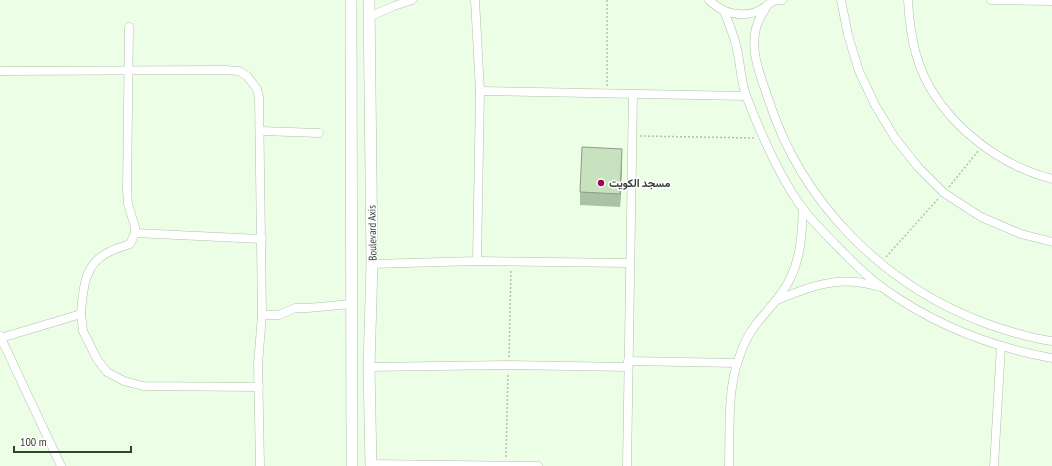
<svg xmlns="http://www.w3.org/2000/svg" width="1052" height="466" font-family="'PT Sans Narrow',Vazirmatn,sans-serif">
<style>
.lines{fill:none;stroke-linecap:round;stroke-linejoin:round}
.street-casing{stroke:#b0c1ab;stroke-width:9}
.secondary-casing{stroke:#b0c1ab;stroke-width:12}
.path{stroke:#b4c2af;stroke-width:1.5;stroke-dasharray:2 2;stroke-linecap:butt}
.street{stroke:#fff;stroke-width:8}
.secondary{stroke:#fff;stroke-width:11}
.wall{fill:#acc2a5}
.shaded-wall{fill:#8c9e86}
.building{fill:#c8e2c0;stroke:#8c9e86}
.poi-dot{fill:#9e074f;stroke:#fff;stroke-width:1.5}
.labels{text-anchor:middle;stroke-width:3;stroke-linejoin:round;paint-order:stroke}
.poi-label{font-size:11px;font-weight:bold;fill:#373e35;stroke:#fff;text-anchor:start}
.street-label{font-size:11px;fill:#373e35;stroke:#fff}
</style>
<rect width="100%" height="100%" fill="#ecfee6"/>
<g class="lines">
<g class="street-casing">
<g id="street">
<polyline points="475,0 480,91 477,261"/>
<path d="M709,0C727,18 755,20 773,0"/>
<polyline points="841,0 848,35 859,71 875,105 895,138 918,167 944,193 981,217 1021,234 1052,242"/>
<path d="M908,0C909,19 911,36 916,54C933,115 992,163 1052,179"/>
<polyline points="991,0 1052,1"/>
<polyline points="772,1 782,0"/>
<path d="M767,6C764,11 760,17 758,22C748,48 760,74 768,98C801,202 881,283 982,322C1004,330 1028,338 1052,341"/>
<path d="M724,11C728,22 733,33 736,45C741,62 740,82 747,98C761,134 780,178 803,209C814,223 827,236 840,249C853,262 867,277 883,288C933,324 991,347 1052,358"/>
<polyline points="369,17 394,6 412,0"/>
<polyline points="0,71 225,70 239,71 247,76 257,89 259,97 262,315 258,364 260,466"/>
<polyline points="480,91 746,96"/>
<polyline points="261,131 319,133"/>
<polyline points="135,233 262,239"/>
<polyline points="372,264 477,261 630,263"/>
<path d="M777,300C802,290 828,279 856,282C864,283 873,285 881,287"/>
<path d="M81,314C83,292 83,265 107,253C114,249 122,247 130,244L135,233V227L128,204L127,190L129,27"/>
<polyline points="262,315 279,315 295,308 308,308 351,304"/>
<polyline points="0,336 61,466"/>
<polyline points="1,338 81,314 83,331 97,359 107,372 124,381 143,386 259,387"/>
<polyline points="628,361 737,363"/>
<polyline points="369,367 508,365 628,367"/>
<polyline points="371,464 538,466"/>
<polyline points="627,466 633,94"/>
<path d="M729,466C730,433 727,389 739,358C743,345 749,333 757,323C768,309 782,296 790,279C801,257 802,233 803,208"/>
<polyline points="994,466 1001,346"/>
</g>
</g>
<g class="secondary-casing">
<g id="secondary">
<polyline points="351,0 352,466"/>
<polyline points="369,0 372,264 369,367 371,466"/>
</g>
</g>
<g class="path">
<polyline points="607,86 607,0"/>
<polyline points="640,136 755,138"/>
<polyline points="949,187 978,151"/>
<polyline points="886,257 938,199"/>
<polyline points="509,357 511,269"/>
<polyline points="506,457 508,373"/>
</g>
<use href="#street" class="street"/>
<use href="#secondary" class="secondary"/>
</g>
<polygon class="wall" points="622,162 620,207 580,205 580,192"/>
<polygon class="shaded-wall" points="622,149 622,162 620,207 620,194"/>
<polygon class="building" points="582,147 622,149 620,194 580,192"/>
<circle class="poi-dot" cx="601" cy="183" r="4"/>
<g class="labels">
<g class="poi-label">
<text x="609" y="187">مسجد الكويت</text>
</g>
<g class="street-label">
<text transform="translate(372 233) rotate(-91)" y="4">Boulevard Axis</text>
</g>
</g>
<path d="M14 446v6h117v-6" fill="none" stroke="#373e35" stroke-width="2"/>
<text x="20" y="446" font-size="12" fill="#373e35" stroke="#ffffff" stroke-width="3" paint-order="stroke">100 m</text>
</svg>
